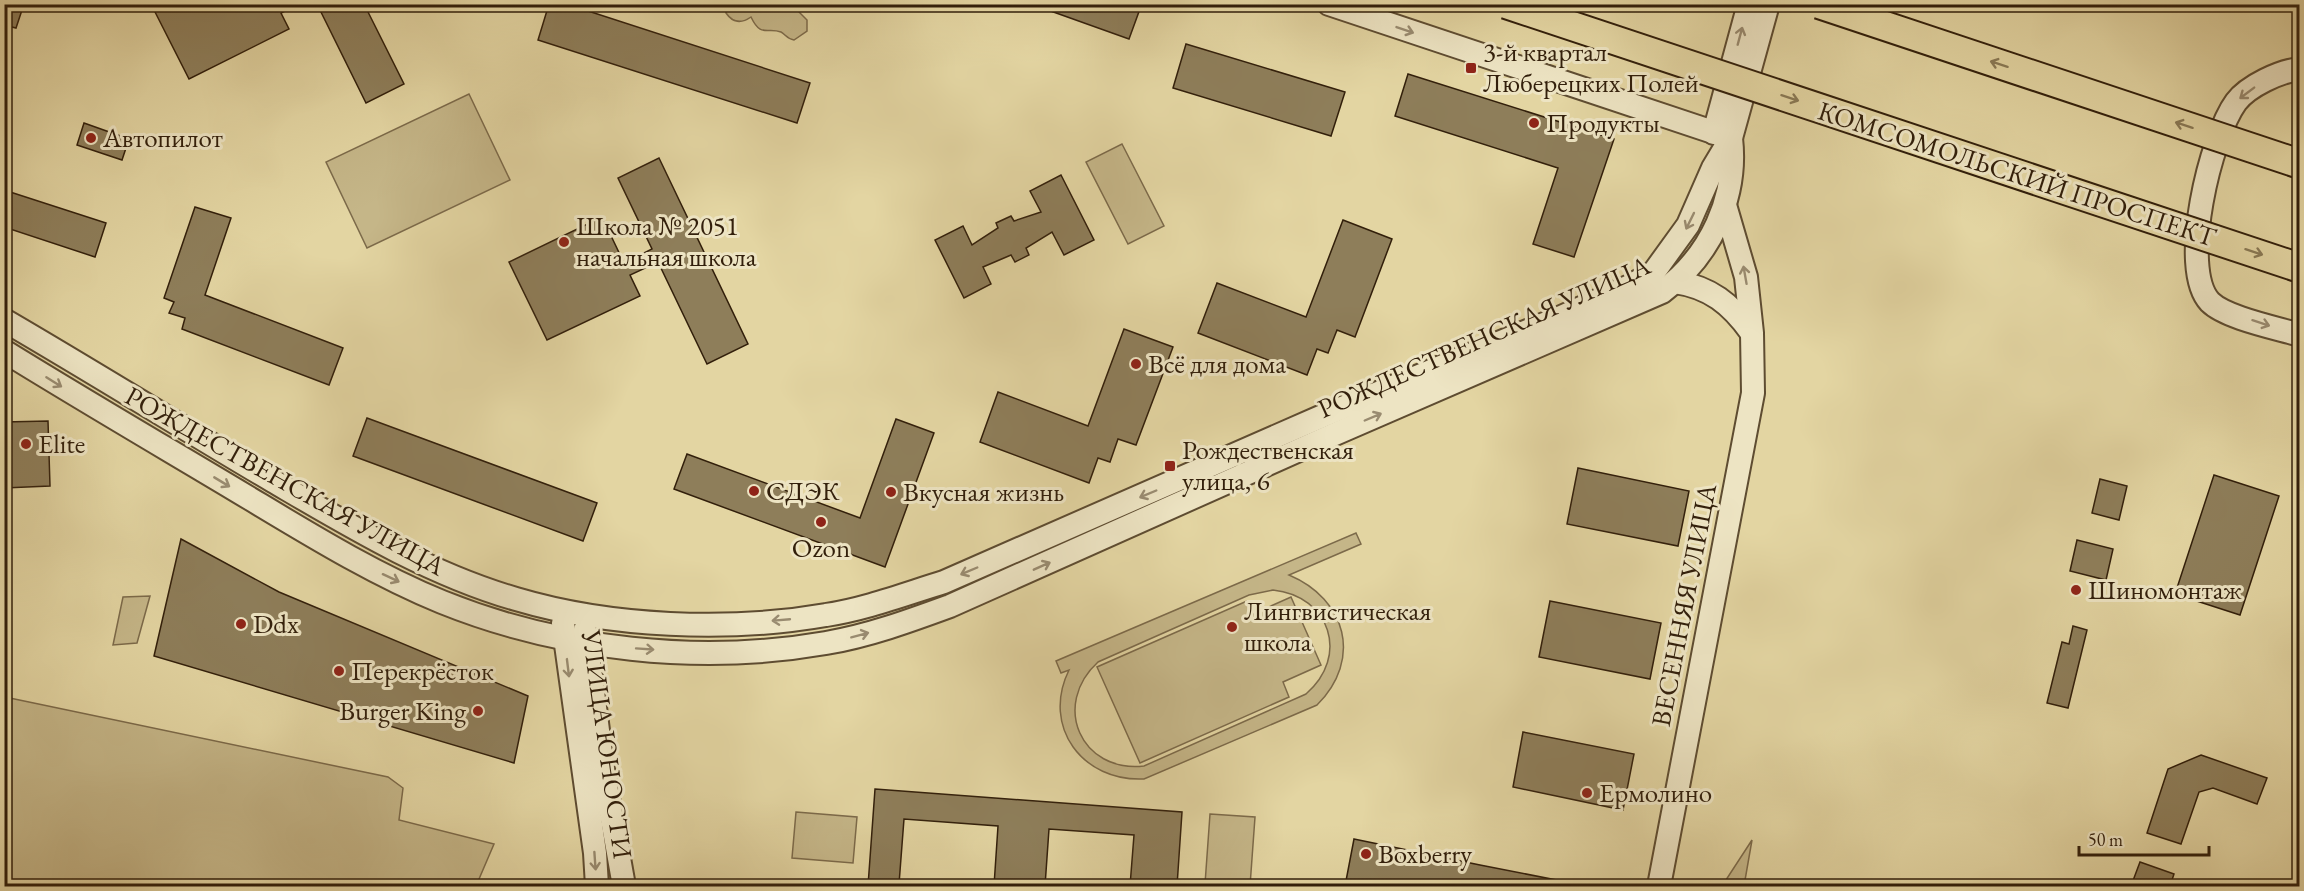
<svg xmlns="http://www.w3.org/2000/svg" width="2304" height="891" font-family="'EB Garamond',serif">
<style>
.green{fill:#c5b688;stroke:#7c6a4a;stroke-width:1.5;fill-rule:evenodd}
.building{fill:#8e7e5a;stroke:#321f0b;stroke-width:1.5}
.lines{fill:none;stroke-linecap:round;stroke-linejoin:round}
.minor-casing{stroke:#5e4c31;stroke-width:26}
.minor{stroke:#ede4c3;stroke-width:22}
.major-bridge-casing{stroke:#321f0b;stroke-width:32;stroke-linecap:butt}
.major-bridge{stroke:#e3d5a2;stroke-width:28}
.oneway{stroke:#998b70}
.oneway2{stroke:#8a7a56}
.poi-dot{fill:#8f2418;stroke:#ede4c3;stroke-width:2}
.labels{text-anchor:middle;stroke-width:6;stroke-linejoin:round;paint-order:stroke}
.poi-label{font-size:27px;fill:#321f0b;stroke:#ede4c3;text-anchor:start}
.street-label{font-size:27px;fill:#321f0b;stroke:#ede4c3}
</style>
<rect width="100%" height="100%" fill="#e3d5a2"/>
<filter id="stains"><feTurbulence type="fractalNoise" baseFrequency=".00333" numOctaves="4"/><feColorMatrix values="0 0 0 0 .2 0 0 0 0 .09 0 0 0 0 .02 0 0 0 .5 -.17"/></filter>
<radialGradient id="worn" r=".72"><stop offset=".6" stop-color="#630" stop-opacity="0"/><stop offset="1" stop-color="#630" stop-opacity=".3"/></radialGradient>
<g class="green">
<path d="M726,4L799,5V12L807,20V31L794,40C787,39 785,34 781,32C767,27 761,38 751,17C741,24 733,23 726,13Z"/>
<polygon points="469,94 510,180 367,248 326,162"/>
<polygon points="1122,144 1164,226 1128,244 1086,162"/>
<path d="M1356,533L1361,544L1289,575C1346,599 1363,659 1317,705L1144,779C1083,782 1041,727 1069,670L1061,673L1056,661ZM1273,590C1330,596 1350,656 1306,694L1144,766C1081,773 1051,705 1098,662L1249,595Z"/>
<polygon points="150,596 137,643 113,645 123,597"/>
<polygon points="1291,597 1321,665 1283,682 1289,697 1140,763 1097,667 1247,601 1253,614"/>
<polygon points="5,697 388,777 403,788 399,820 494,844 476,886 5,886"/>
<polygon points="796,812 857,817 853,863 792,858"/>
<polygon points="1210,814 1255,817 1250,886 1205,884"/>
<polygon points="1752,840 1744,886 1722,886"/>
</g>
<g class="building">
<polygon points="4,4 24,4 16,28 4,25"/>
<polygon points="151,4 299,4 281,13 289,29 189,79"/>
<polygon points="317,4 364,4 404,84 366,103"/>
<polygon points="549,4 587,4 585,10 810,83 797,123 538,40"/>
<polygon points="1031,4 1137,4 1141,6 1129,39"/>
<polygon points="1186,44 1345,92 1331,136 1173,88"/>
<polygon points="1408,74 1614,139 1574,257 1533,244 1558,168 1395,116"/>
<polygon points="84,123 129,139 122,160 77,145"/>
<polygon points="659,158 748,344 707,364 658,262 630,275 640,296 547,340 509,262 602,217 624,263 652,249 618,178"/>
<polygon points="1061,175 1094,240 1064,255 1052,232 1026,248 1029,255 1015,262 1011,255 983,267 991,284 964,298 935,240 963,226 972,245 998,228 996,223 1011,216 1014,221 1041,212 1030,191"/>
<polygon points="4,190 106,223 95,257 4,227"/>
<polygon points="195,207 231,218 205,295 343,348 329,385 182,329 185,318 169,313 174,302 164,298"/>
<polygon points="1343,220 1392,239 1355,337 1337,330 1328,353 1317,349 1307,375 1198,333 1217,283 1306,317"/>
<polygon points="1124,329 1173,347 1136,445 1118,439 1110,462 1098,458 1089,483 980,442 998,392 1088,426"/>
<polygon points="367,418 597,503 583,541 353,456"/>
<polygon points="896,419 934,433 885,567 674,489 687,454 860,518"/>
<polygon points="48,421 50,486 4,488 4,422"/>
<polygon points="1578,468 1689,491 1678,546 1567,524"/>
<polygon points="2214,475 2279,496 2240,615 2175,594"/>
<polygon points="2100,479 2127,486 2119,520 2092,513"/>
<polygon points="181,539 279,592 528,696 514,763 154,656"/>
<polygon points="2077,540 2113,549 2106,580 2070,571"/>
<polygon points="1550,601 1661,623 1650,679 1539,657"/>
<polygon points="2073,626 2087,630 2068,708 2047,703 2062,642 2069,644"/>
<polygon points="1523,732 1634,754 1623,810 1513,787"/>
<polygon points="2201,755 2267,778 2257,804 2213,788 2199,792 2181,844 2147,833 2168,769"/>
<polygon points="875,789 1182,812 1177,886 1130,886 1134,835 1049,829 1045,886 994,886 998,826 904,819 899,884 937,886 868,886"/>
<polygon points="1354,839 1480,865 1587,886 1345,886"/>
<polygon points="2140,862 2174,874 2170,886 2131,886"/>
</g>
<g class="lines">
<g class="minor-casing">
<g id="minor">
<polyline points="1329,4 1731,138"/>
<path d="M2300,69C2280,71 2248,86 2236,102C2211,136 2178,268 2210,302C2226,318 2277,328 2300,335"/>
<polyline points="1714,133 1749,4"/>
<path d="M1675,282C1710,287 1731,304 1751,332"/>
<path d="M4,320C95,373 183,428 273,481C350,526 429,574 516,599C610,627 729,632 826,615C866,609 905,594 944,582L1325,415L1559,318L1632,285L1654,272L1688,225L1713,168L1731,138L1768,4"/>
<path d="M4,351C80,398 157,443 234,489C301,529 369,572 442,602C561,650 700,665 826,643C868,636 909,621 950,606L1335,434L1662,292C1710,256 1738,198 1731,138"/>
<polyline points="563,623 595,853 597,886"/>
<polyline points="585,630 603,769 624,886"/>
<polyline points="1659,886 1753,393 1752,333 1746,277 1725,205"/>
</g>
</g>
<use href="#minor" class="minor"/>
<g class="major-bridge-casing">
<g id="major-bridge">
<polyline points="1506,4 2300,268"/>
<polyline points="1819,4 2300,164"/>
</g>
</g>
<use href="#major-bridge" class="major-bridge"/>
</g>
<defs><path id="oneway-shaft" d="M-6 0H5M1.5-3L5.5 0L1.5 3" fill="none" stroke-width="1.6" stroke-linecap="round" stroke-linejoin="round" transform="scale(1.5)"/></defs>
<g class="oneway">
<use href="#oneway-shaft" transform="translate(1405 30) rotate(19)"/>
<use href="#oneway-shaft" transform="translate(1740 36) rotate(-75)"/>
<use href="#oneway-shaft" transform="translate(2247 93) rotate(143)"/>
<use href="#oneway-shaft" transform="translate(1690 221) rotate(116)"/>
<use href="#oneway-shaft" transform="translate(1745 275) rotate(-100)"/>
<use href="#oneway-shaft" transform="translate(2261 323) rotate(18)"/>
<use href="#oneway-shaft" transform="translate(54 382) rotate(32)"/>
<use href="#oneway-shaft" transform="translate(1373 417) rotate(-23)"/>
<use href="#oneway-shaft" transform="translate(222 482) rotate(31)"/>
<use href="#oneway-shaft" transform="translate(1148 494) rotate(157)"/>
<use href="#oneway-shaft" transform="translate(1042 566) rotate(-24)"/>
<use href="#oneway-shaft" transform="translate(969 571) rotate(157)"/>
<use href="#oneway-shaft" transform="translate(391 578) rotate(25)"/>
<use href="#oneway-shaft" transform="translate(781 620) rotate(175)"/>
<use href="#oneway-shaft" transform="translate(860 635) rotate(-15)"/>
<use href="#oneway-shaft" transform="translate(645 649) rotate(4)"/>
<use href="#oneway-shaft" transform="translate(568 668) rotate(83)"/>
<use href="#oneway-shaft" transform="translate(595 861) rotate(86)"/>
</g>
<g class="oneway2">
<use href="#oneway-shaft" transform="translate(1999 64) rotate(-162)"/>
<use href="#oneway-shaft" transform="translate(1790 98) rotate(18)"/>
<use href="#oneway-shaft" transform="translate(2184 125) rotate(-162)"/>
<use href="#oneway-shaft" transform="translate(2254 252) rotate(18)"/>
</g>
<g class="poi-dot">
<rect x="1465" y="62" width="12" height="12" rx="3"/>
<circle cx="1534" cy="123" r="6"/>
<circle cx="91" cy="138" r="6"/>
<circle cx="564" cy="242" r="6"/>
<circle cx="1136" cy="364" r="6"/>
<circle cx="26" cy="444" r="6"/>
<rect x="1164" y="460" width="12" height="12" rx="3"/>
<circle cx="754" cy="491" r="6"/>
<circle cx="891" cy="492" r="6"/>
<circle cx="821" cy="522" r="6"/>
<circle cx="2076" cy="590" r="6"/>
<circle cx="241" cy="624" r="6"/>
<circle cx="1232" cy="627" r="6"/>
<circle cx="339" cy="671" r="6"/>
<circle cx="478" cy="711" r="6"/>
<circle cx="1587" cy="793" r="6"/>
<circle cx="1366" cy="854" r="6"/>
</g>
<g class="labels">
<g class="poi-label">
<text x="1483" y="61">3-й квартал<tspan x="1483" dy="31">Люберецких Полей</tspan></text>
<text x="1546" y="132">Продукты</text>
<text x="103" y="147">Автопилот</text>
<text x="576" y="235">Школа № 2051<tspan x="576" dy="31">начальная школа</tspan></text>
<text x="1148" y="373">Всё для дома</text>
<text x="38" y="453">Elite</text>
<text x="1182" y="459">Рождественская<tspan x="1182" dy="31">улица, 6</tspan></text>
<text x="766" y="500">СДЭК</text>
<text x="903" y="501">Вкусная жизнь</text>
<text x="821" y="557" text-anchor="middle">Ozon</text>
<text x="2088" y="599">Шиномонтаж</text>
<text x="1244" y="620">Лингвистическая<tspan x="1244" dy="31">школа</tspan></text>
<text x="253" y="633">Ddx</text>
<text x="351" y="680">Перекрёсток</text>
<text x="466" y="720" text-anchor="end">Burger King</text>
<text x="1599" y="802">Ермолино</text>
<text x="1378" y="863">Boxberry</text>
</g>
<g class="street-label">
<text transform="translate(2017 174) rotate(18)" y="9">КОМСОМОЛЬСКИЙ ПРОСПЕКТ</text>
<text transform="translate(1484 337) rotate(-24)" y="9">РОЖДЕСТВЕНСКАЯ УЛИЦА</text>
<text transform="translate(285 481) rotate(29)" y="9">РОЖДЕСТВЕНСКАЯ УЛИЦА</text>
<text transform="translate(1684 605) rotate(-79)" y="9">ВЕСЕННЯЯ УЛИЦА</text>
<text transform="translate(607 744) rotate(82)" y="9">УЛИЦА ЮНОСТИ</text>
</g>
</g>
<rect width="2304" height="891" fill="none" stroke="#e3d5a2" stroke-width="24"/>
<rect x="6" y="6" width="2292" height="879" fill="none" stroke="#321f0b" stroke-width="3"/>
<rect x="12" y="12" width="2280" height="867" fill="none" stroke="#321f0b" stroke-width="1.5"/>
<path d="M2079 846v9h130v-9" fill="none" stroke="#321f0b" stroke-width="3"/>
<text x="2088" y="846" font-size="18" fill="#321f0b" stroke="#ede4c3" stroke-width="4.5" paint-order="stroke">50 m</text>
<rect width="100%" height="100%" filter="url(#stains)"/>
<rect width="100%" height="100%" fill="url(#worn)"/>
</svg>
